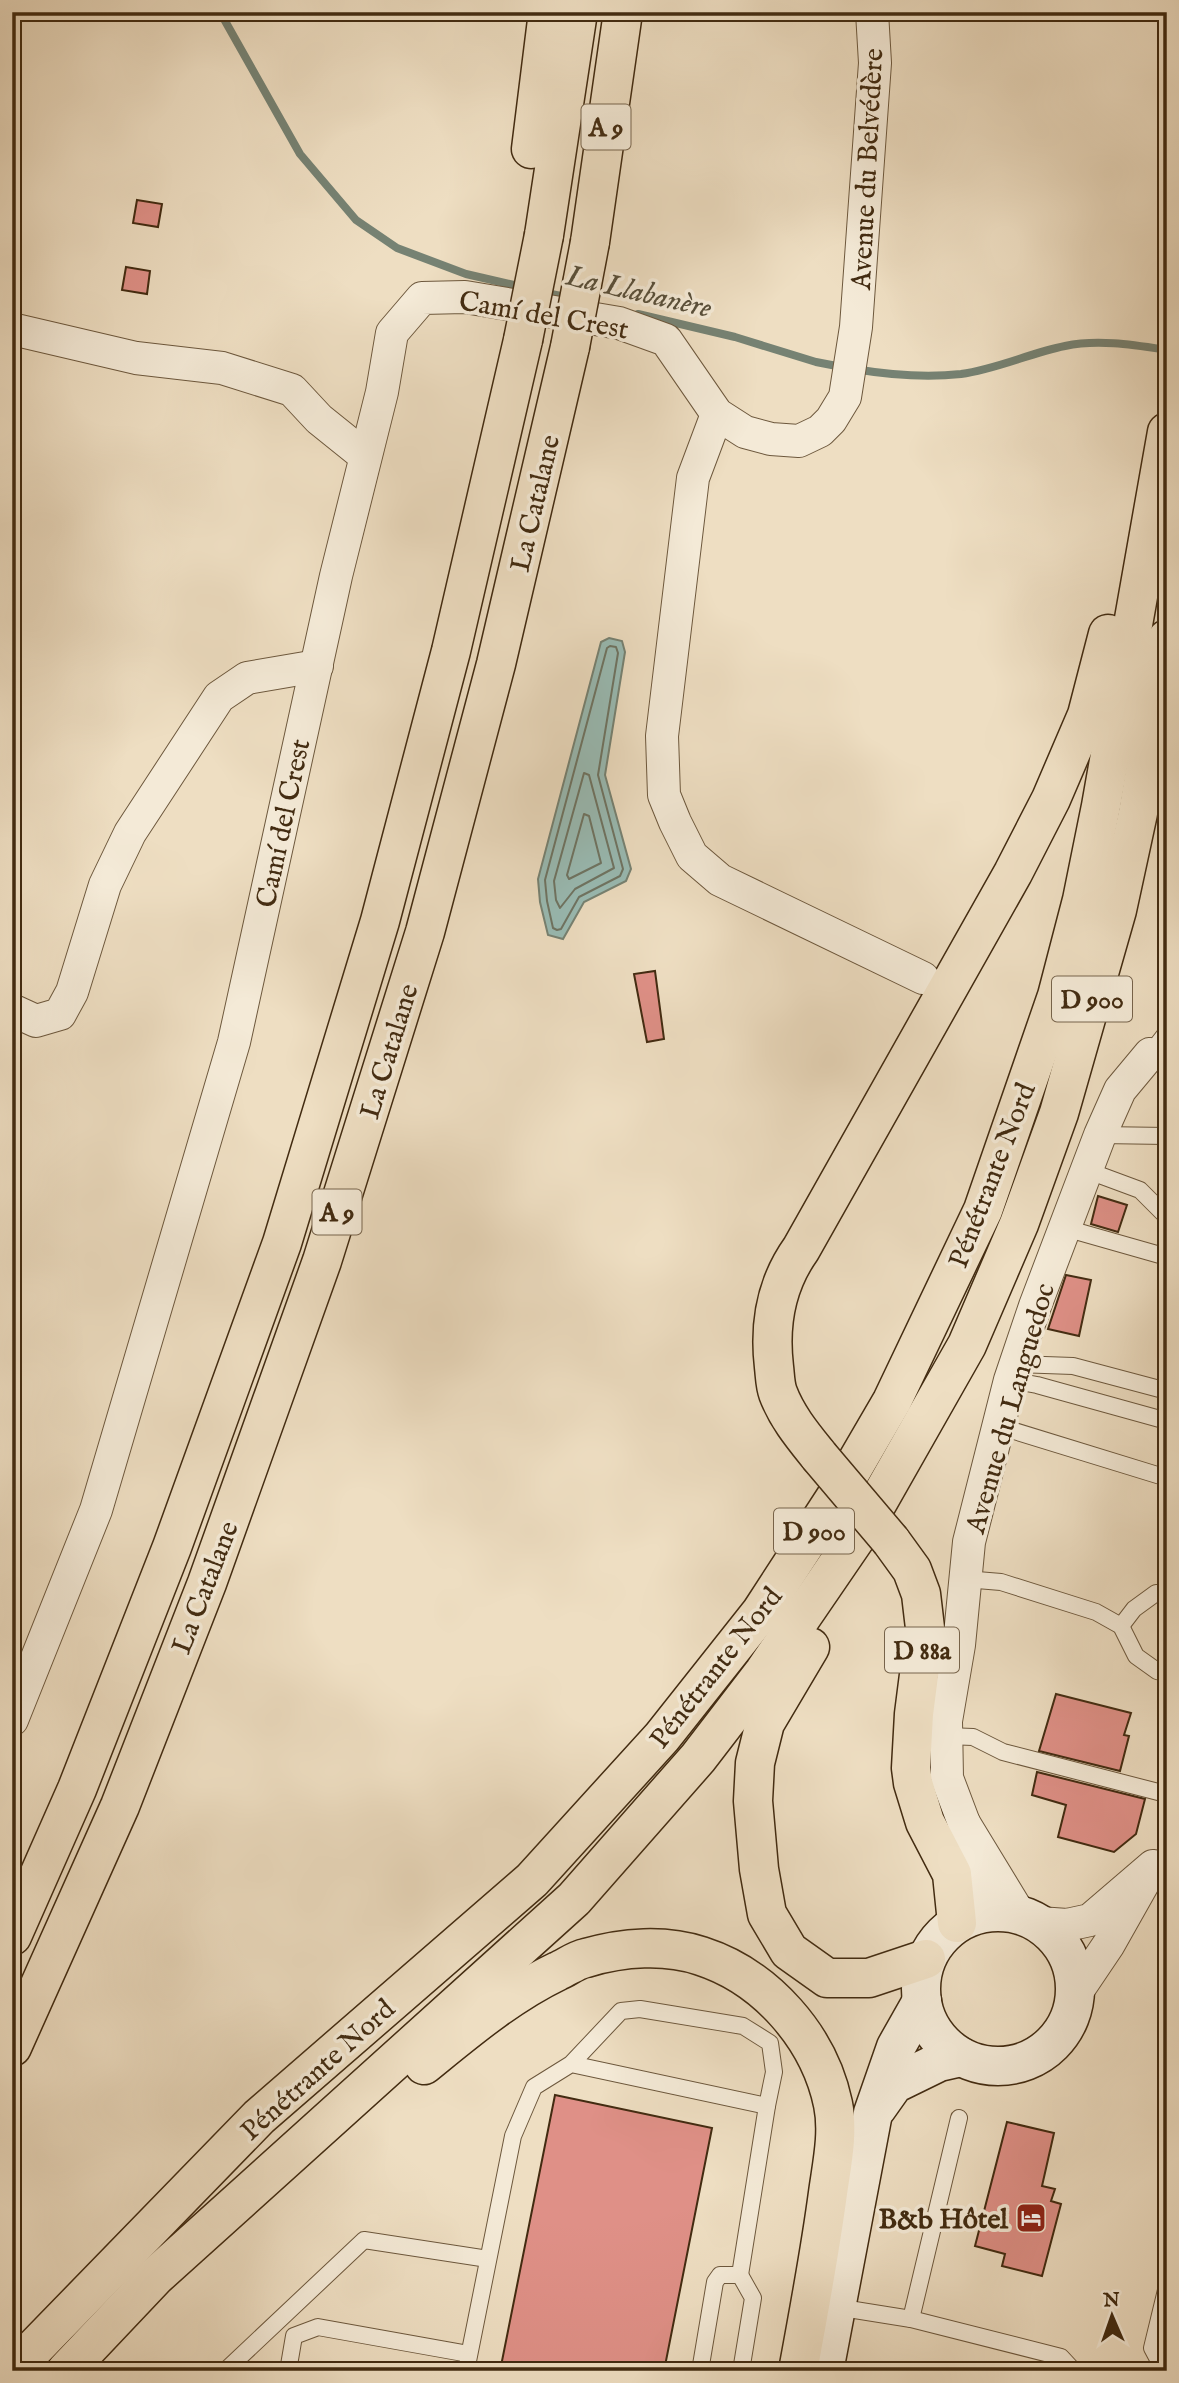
<svg xmlns="http://www.w3.org/2000/svg" width="1179" height="2383" font-family="'IM FELL English',serif">
<style>
.water{fill:#99bcb5;stroke:#768273;stroke-width:2}
.lines{fill:none;stroke-linecap:round;stroke-linejoin:round}
.shore{stroke:#6e7463;stroke-width:2}
.stream{stroke:#768273;stroke-width:8}
.building{fill:#df9087;stroke:#422b11;stroke-width:2}
.lane-casing{stroke:#6d583d;stroke-width:18}
.street-casing{stroke:#6d583d;stroke-width:34}
.secondary-casing{stroke:#422b11;stroke-width:41}
.highway-casing{stroke:#422b11;stroke-width:41}
.lane{stroke:#f4ead7;stroke-width:16}
.street{stroke:#f4ead7;stroke-width:32}
.secondary{stroke:#f4ead7;stroke-width:38}
.highway{stroke:#eedec2;stroke-width:38}
.highway-bridge-casing{stroke:#422b11;stroke-width:41;stroke-linecap:butt}
.highway-bridge{stroke:#eedec2;stroke-width:38}
.labels{text-anchor:middle;stroke-width:7;stroke-linejoin:round;paint-order:stroke}
.shield{fill:#f4ead7;stroke:#77644c;stroke-width:2}
.shield-label{font-size:26px;font-weight:bold;fill:#422b11}
.street-label{font-size:28px;fill:#422b11;stroke:#f4ead7}
.poi-label{font-size:28px;font-weight:bold;fill:#422b11;stroke:#f4ead7;text-anchor:end}
.water-label{font-size:30px;font-style:italic;fill:#584f3a;stroke:#f4ead7}
</style>
<rect width="100%" height="100%" fill="#eedec2"/>
<filter id="stains"><feTurbulence type="fractalNoise" baseFrequency=".00286" numOctaves="4"/><feColorMatrix values="0 0 0 0 .2 0 0 0 0 .09 0 0 0 0 .02 0 0 0 .5 -.17"/></filter>
<radialGradient id="worn" r=".72"><stop offset=".6" stop-color="#630" stop-opacity="0"/><stop offset="1" stop-color="#630" stop-opacity=".3"/></radialGradient>
<polygon class="water" points="609,638 622,641 625,652 605,775 631,869 626,881 584,902 563,939 548,935 540,902 538,879 601,642"/>
<g class="lines">
<g class="shore">
<polygon points="610,646 616,647 618,653 598,775 623,869 620,876 579,897 561,929 557,930 553,928 547,901 545,880 607,648"/>
<polygon points="584,773 589,775 614,868 575,889 560,908 556,900 554,881"/>
<polygon points="584,814 589,816 601,863 569,879 567,875"/>
</g>
<g class="stream">
<polyline points="220,12 300,154 356,220 397,248 466,274 523,287"/>
<polyline points="542,292 570,298"/>
<polyline points="638,314 735,337 816,362 842,367"/>
<path d="M854,369C890,375 925,378 961,374C997,369 1030,353 1065,346C1098,339 1134,345 1167,350"/>
</g>
</g>
<g class="building">
<polygon points="137,200 162,204 158,227 133,223"/>
<polygon points="126,267 150,271 147,294 122,290"/>
<polygon points="655,971 664,1039 647,1042 634,974"/>
<polygon points="1098,1196 1127,1205 1118,1232 1091,1224"/>
<polygon points="1066,1275 1091,1280 1079,1336 1048,1329"/>
<polygon points="1056,1694 1131,1713 1124,1735 1129,1736 1120,1771 1039,1751"/>
<polygon points="1037,1772 1145,1799 1136,1834 1114,1852 1058,1837 1066,1805 1032,1795"/>
<polygon points="555,2095 712,2128 664,2371 500,2371"/>
<polygon points="1007,2122 1054,2133 1042,2186 1055,2189 1051,2201 1061,2204 1042,2276 1002,2266 1005,2254 975,2246"/>
</g>
<g class="lines">
<g class="lane-casing">
<g id="lane">
<polyline points="1150,1054 1167,1032"/>
<polyline points="1100,1135 1167,1136"/>
<polyline points="1086,1170 1140,1190 1167,1217"/>
<polyline points="1065,1228 1167,1257"/>
<polyline points="1016,1364 1073,1366 1167,1391"/>
<polyline points="1010,1380 1037,1385 1167,1421"/>
<polyline points="998,1426 1167,1478"/>
<polyline points="965,1579 1001,1582 1096,1612 1121,1626 1136,1656 1157,1671 1167,1674"/>
<polyline points="1121,1626 1134,1609 1156,1593"/>
<polyline points="947,1736 973,1737 1003,1752 1166,1794"/>
<polyline points="740,2275 767,2106"/>
<polyline points="1167,2286 1152,2348 1160,2363 1167,2365"/>
<polyline points="836,2307 911,2319 1061,2357 1074,2371"/>
<polyline points="911,2319 959,2118"/>
<polyline points="225,2371 364,2240 488,2259"/>
<polyline points="288,2371 294,2336 318,2327 469,2354"/>
<polyline points="466,2371 513,2136 534,2087 571,2064 621,2011 640,2009 743,2026 770,2043 774,2072 767,2106 571,2064"/>
<polyline points="700,2371 715,2282 720,2275 740,2275 753,2298 741,2371"/>
</g>
</g>
<g class="street-casing">
<g id="street">
<polyline points="12,329 136,358 222,368 292,390 319,419 365,456"/>
<polyline points="717,414 693,478 662,736 664,795 675,822 692,856 720,880 923,978"/>
<polyline points="12,1010 36,1021 60,1014 72,992 105,885 130,833 219,697 247,678 317,666"/>
<polyline points="12,1720 96,1510 234,1042 336,576 382,392 392,333 422,298 465,297 619,323 666,340 717,414 745,432 771,439 799,441 820,431 831,420 845,397 856,327 875,63 872,12"/>
<polyline points="964,1823 947,1778 946,1721 959,1645 969,1542 1010,1380 1035,1306 1100,1135 1120,1090 1150,1054"/>
<polyline points="974,1915 973,1872 964,1823 1020,1915"/>
<polyline points="1039,1923 1067,1925 1090,1920 1153,1866 1109,1944 1076,1993"/>
</g>
</g>
<g class="secondary-casing">
<g id="secondary">
<circle cx="998" cy="1989" r="77"/>
<polyline points="877,2108 894,2084 939,2062 961,2057"/>
<polyline points="824,2371 873,2113 896,2047 922,2001"/>
</g>
</g>
<g class="highway-casing">
<g id="highway">
<polyline points="531,149 548,12"/>
<polyline points="544,235 578,12"/>
<polyline points="590,242 623,12"/>
<path d="M819,1456C803,1436 787,1417 778,1393C775,1385 775,1375 774,1367C769,1325 776,1284 801,1249L1013,873L1051,799L1087,715L1108,634"/>
<polyline points="891,1541 912,1570 921,1594 925,1628 914,1714 911,1768 913,1783 925,1822 952,1874 957,1923"/>
<polyline points="810,1647 765,1723 755,1763 753,1801 759,1869 767,1914 789,1951 827,1978 869,1978 926,1959"/>
<polyline points="12,1936 77,1789 172,1547 282,1243 380,921 451,651 523,340"/>
<polyline points="12,2047 120,1806 207,1583 322,1261 425,932 496,664 570,347"/>
<path d="M424,2065C466,2031 508,1995 558,1971C567,1967 576,1960 586,1958C623,1947 665,1944 701,1956C766,1977 819,2037 833,2104C839,2133 832,2164 828,2193C820,2253 809,2312 798,2371"/>
<polyline points="12,2371 259,2117 532,1880 662,1737 761,1612 839,1492 892,1401 983,1210 1057,996 1082,900 1101,806 1167,432"/>
<polyline points="66,2371 156,2276 574,1899 698,1758 764,1672 866,1523 967,1345 1019,1224 1059,1113 1117,910 1138,813 1167,639"/>
</g>
</g>
<use href="#lane" class="lane"/>
<use href="#street" class="street"/>
<use href="#secondary" class="secondary"/>
<use href="#highway" class="highway"/>
<g class="highway-bridge-casing">
<g id="highway-bridge">
<polyline points="523,340 544,235"/>
<polyline points="570,347 590,242"/>
<polyline points="819,1456 891,1541"/>
</g>
</g>
<use href="#highway-bridge" class="highway-bridge"/>
</g>
<defs>
<g id="hotel-square" transform="scale(1.575)"><rect x="-9" y="-9" width="18" height="18" rx="4" fill="#8f2418" stroke="#f4ead7"/><path d="M-6-4.5h1.5V1H6V5H4.5V3h-9V5H-6ZM-4 0a1.8 1.8 0 1 1 3.6 0ZM.5 0V-2.5h3Q6-2.5 6 0Z" fill="#fff"/></g>
</defs>
<g fill-rule="evenodd">
<use href="#hotel-square" x="1031" y="2218"/>
</g>
<g class="labels">
<g class="shield">
<rect x="581.5" y="104.5" width="49" height="45" rx="5"/>
<rect x="1052" y="976.5" width="80" height="45" rx="5"/>
<rect x="312.5" y="1189.5" width="49" height="45" rx="5"/>
<rect x="774" y="1508.5" width="80" height="45" rx="5"/>
<rect x="885" y="1627.5" width="74" height="45" rx="5"/>
</g>
<g class="shield-label">
<text x="606" y="136">A 9</text>
<text x="1092" y="1008">D 900</text>
<text x="337" y="1221">A 9</text>
<text x="814" y="1540">D 900</text>
<text x="922" y="1659">D 88a</text>
</g>
<g class="street-label">
<text transform="translate(866 169) rotate(-87)" y="10">Avenue du Belvédère</text>
<text transform="translate(544 314) rotate(10)" y="10">Camí del Crest</text>
<text transform="translate(534 503) rotate(-77)" y="10">La Catalane</text>
<text transform="translate(282 823) rotate(-78)" y="10">Camí del Crest</text>
<text transform="translate(388 1051) rotate(-73)" y="10">La Catalane</text>
<text transform="translate(991 1175) rotate(-69)" y="10">Pénétrante Nord</text>
<text transform="translate(1009 1408) rotate(-74)" y="10">Avenue du Languedoc</text>
<text transform="translate(204 1587) rotate(-69)" y="10">La Catalane</text>
<text transform="translate(715 1667) rotate(-52)" y="10">Pénétrante Nord</text>
<text transform="translate(317 2069) rotate(-42)" y="10">Pénétrante Nord</text>
</g>
<g class="poi-label">
<text x="1008" y="2228">B&amp;b Hôtel</text>
</g>
<g class="water-label">
<text transform="translate(639 291) rotate(13)" y="10">La Llabanère</text>
</g>
</g>
<rect width="1179" height="2383" fill="none" stroke="#eedec2" stroke-width="42"/>
<rect x="14" y="14" width="1151" height="2355" fill="none" stroke="#422b11" stroke-width="3.5"/>
<rect x="21" y="21" width="1137" height="2341" fill="none" stroke="#422b11" stroke-width="2"/>
<g transform="translate(1112 2316) rotate(358)" stroke="#f4ead7" stroke-width="5" paint-order="stroke">
<path d="M0-5L12 26L0 18L-12 26Z" fill="#422b11"/>
<text y="-10" font-size="19" font-weight="bold" text-anchor="middle" fill="#422b11">N</text>
</g>
<rect width="100%" height="100%" filter="url(#stains)"/>
<rect width="100%" height="100%" fill="url(#worn)"/>
</svg>
